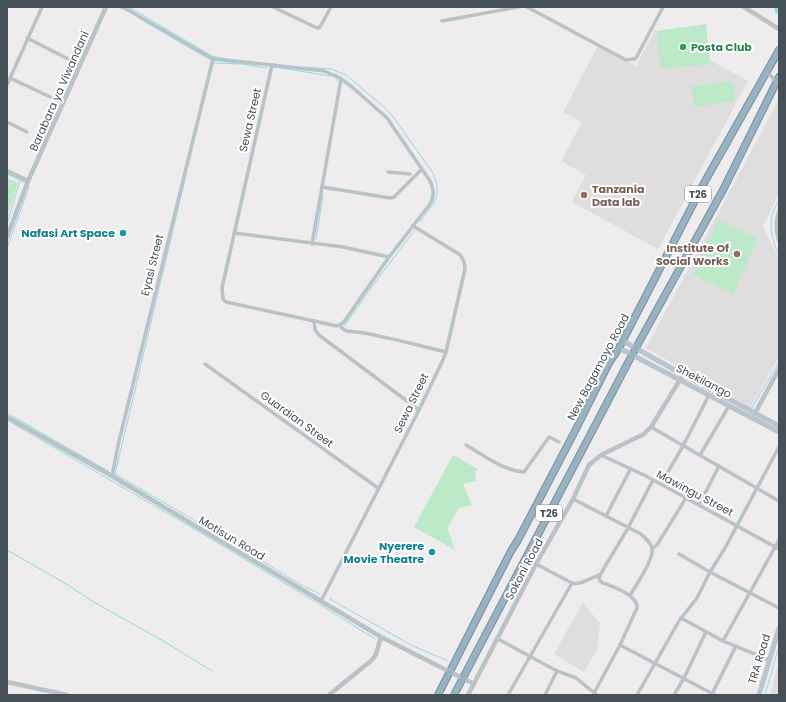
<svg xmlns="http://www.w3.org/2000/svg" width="786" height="702" font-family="Poppins,sans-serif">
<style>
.education{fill:#dfdddd}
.green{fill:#bceac9}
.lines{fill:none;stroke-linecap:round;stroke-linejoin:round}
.stream{stroke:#8ddce4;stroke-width:1}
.river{stroke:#8ddce4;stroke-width:7}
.trunk-casing{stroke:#728fa3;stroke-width:8}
.minor{stroke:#b8c2c7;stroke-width:3.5}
.tertiary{stroke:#b8c2c7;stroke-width:4.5}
.secondary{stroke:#b9c5cc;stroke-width:5}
.trunk{stroke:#9ab1c0;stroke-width:6}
.leisure-dot{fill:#2e9e5b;stroke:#fff;stroke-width:1.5}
.education-dot{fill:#8d6e63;stroke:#fff;stroke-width:1.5}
.culture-dot{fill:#0f9aa8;stroke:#fff;stroke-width:1.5}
.labels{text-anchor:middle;stroke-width:4;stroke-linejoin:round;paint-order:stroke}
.shield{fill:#fff;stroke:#7e8589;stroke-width:1}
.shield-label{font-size:10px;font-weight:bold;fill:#465157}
.leisure-label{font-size:11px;font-weight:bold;fill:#27864d;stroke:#fff;text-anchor:start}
.street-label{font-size:11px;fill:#465157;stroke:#fff}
.education-label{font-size:11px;font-weight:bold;fill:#785e54;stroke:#fff;text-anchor:start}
.culture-label{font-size:11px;font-weight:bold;fill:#0d838f;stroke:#fff;text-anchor:end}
</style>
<rect width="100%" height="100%" fill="#eeecec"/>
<g class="education">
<polygon points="655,30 748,81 658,249 572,202 586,175 561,161 582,122 563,112 598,46 636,66"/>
<polygon points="779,99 779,193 763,227 779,258 779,357 750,408 646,348"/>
<polygon points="583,602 600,624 597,650 584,672 554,654"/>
<polygon points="779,660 779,695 770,695 772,688"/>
</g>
<g class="green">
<polygon points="706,24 710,64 660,69 657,31"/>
<polygon points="732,81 735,101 694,107 691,87"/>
<polygon points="7,178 18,183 7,216"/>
<polygon points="718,220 758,238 733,294 693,275"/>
<polygon points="453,455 478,469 475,472 476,481 463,484 472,505 459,508 447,528 455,550 414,527"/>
</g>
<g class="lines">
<g class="stream">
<polyline points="118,7 127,11"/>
<polyline points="129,7 212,56 227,59"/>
<polyline points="137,17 209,59"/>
<polyline points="213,63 241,64 267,68"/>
<polyline points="305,67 331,69 346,75 384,107 394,118 433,173 437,185 437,196 434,203 420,222"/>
<polyline points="273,68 275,67 330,76"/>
<polyline points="335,77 338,82"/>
<polyline points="7,174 24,182"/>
<path d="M779,201C767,217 770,237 779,255"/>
<polyline points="7,224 20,180"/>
<polyline points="316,239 323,195"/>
<polyline points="7,248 29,187"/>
<polyline points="345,325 373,285 414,231"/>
<polyline points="751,409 779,362"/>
<polyline points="7,413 108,471"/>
<polyline points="7,420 203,534 324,607 375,639"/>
<polyline points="115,474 186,175"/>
<polyline points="115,474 218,534 303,586 320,594"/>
<polyline points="7,550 68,585 92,601 165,642 212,671"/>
<polyline points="330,599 411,645 448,661"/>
<polyline points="765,695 779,646"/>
</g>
<polyline class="river" points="778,7 778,10"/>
<g class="trunk-casing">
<g id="trunk">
<polyline points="438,695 511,551 518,540 574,433 609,363 619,348 704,183 779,50"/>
<polyline points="454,695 632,355 723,190 779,77"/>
</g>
</g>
<g class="minor">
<polyline points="123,7 213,59 272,65"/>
<polyline points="273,7 317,28 320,27 331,7"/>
<polyline points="527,7 626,60 633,59 636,58 663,7"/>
<polyline points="442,21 518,7"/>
<polyline points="27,38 80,65"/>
<path d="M272,65L324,71L340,78L352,87L387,118L430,181C434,189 435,196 430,204L389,257L348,316L343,323L337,326L226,302L223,299L222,288Z"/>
<polyline points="767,72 777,82"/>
<polyline points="10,78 63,103"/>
<polyline points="7,85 42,7"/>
<polyline points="7,122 27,132"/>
<polyline points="388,172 410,174"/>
<polyline points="322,187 390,198 394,197 421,170"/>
<polyline points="234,233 343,247 389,257"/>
<polyline points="312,244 341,79"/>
<polyline points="314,321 315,330 319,335 419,410"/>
<path d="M340,325C344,333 350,331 358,332C388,337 417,345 446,352"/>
<polyline points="205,364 378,488"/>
<polyline points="651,427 779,501"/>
<path d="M466,445C483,455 504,471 524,472L549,437L559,442"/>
<polyline points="601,455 646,476 779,549"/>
<polyline points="700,455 729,406"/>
<polyline points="112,476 119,441 213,59"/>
<polyline points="661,484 683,446 709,395"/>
<path d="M573,499L641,534C646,539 651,542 652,549C654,559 636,586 630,595"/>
<polyline points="699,505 719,466"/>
<polyline points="606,516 630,470"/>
<polyline points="652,549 657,545 686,498"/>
<polyline points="679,554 710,572 779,608"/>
<path d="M572,583C580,586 591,577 600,575L628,528L653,480"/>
<path d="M321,601L419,410L442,362L446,352L465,269C465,262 463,258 459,254L413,226"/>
<polyline points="681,618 723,641 769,660"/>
<polyline points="498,639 557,671 576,678 597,695"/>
<polyline points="723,641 779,540"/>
<polyline points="620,645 715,695"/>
<path d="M594,693L620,645L637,608C638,594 612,587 601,582L599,578L600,575"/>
<polyline points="712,694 736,646"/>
<polyline points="508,695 572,583 536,564"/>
<polyline points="545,695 557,671"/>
<polyline points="637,695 679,621 697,598 710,572 725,548 779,447"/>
<polyline points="674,695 684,678 706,632"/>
</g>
<g class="tertiary">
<polyline points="744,7 779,29"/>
<polyline points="7,171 28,181"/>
<path d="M779,212C776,221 776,230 779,240"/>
<polyline points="7,237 28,181 106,7"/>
<polyline points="754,415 779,369"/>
<polyline points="7,417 112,476 381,637 474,684"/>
<polyline points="7,682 67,695"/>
<polyline points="329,695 372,660 376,654 381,637"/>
<polyline points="468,695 536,564 573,499 589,465 601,455 644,434 651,427 681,378"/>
</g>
<g class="secondary">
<polyline points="623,341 682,374 779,426"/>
<polyline points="619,348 779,432"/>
<polyline points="759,695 779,628"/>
</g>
<use href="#trunk" class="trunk"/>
</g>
<circle class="leisure-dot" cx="683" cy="47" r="4"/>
<g class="education-dot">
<circle cx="584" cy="195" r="4"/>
<circle cx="737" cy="254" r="4"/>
</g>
<g class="culture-dot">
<circle cx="123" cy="233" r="4"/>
<circle cx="432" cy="552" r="4"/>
</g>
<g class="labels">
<g class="shield">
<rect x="685" y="186" width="26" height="16" rx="3"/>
<rect x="536" y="505" width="26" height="16" rx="3"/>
</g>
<g class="shield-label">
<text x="698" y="198">T26</text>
<text x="549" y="517">T26</text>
</g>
<g class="leisure-label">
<text x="691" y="51">Posta Club</text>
</g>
<g class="street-label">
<text transform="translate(59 91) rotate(-66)" y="4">Barabara ya Viwandani</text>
<text transform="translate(250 120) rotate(-77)" y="4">Sewa Street</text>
<text transform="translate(152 265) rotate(-76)" y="4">Eyasi Street</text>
<text transform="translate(598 367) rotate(-62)" y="4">New Bagamoyo Road</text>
<text transform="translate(704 381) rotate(27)" y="4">Shekilango</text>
<text transform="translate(411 403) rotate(-64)" y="4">Sewa Street</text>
<text transform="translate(297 419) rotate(36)" y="4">Guardian Street</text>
<text transform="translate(695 493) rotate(28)" y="4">Mawingu Street</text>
<text transform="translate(232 538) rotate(31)" y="4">Motisun Road</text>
<text transform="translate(524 569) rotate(-62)" y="4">Sokoni Road</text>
<text transform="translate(759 659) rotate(-73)" y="4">TRA Road</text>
</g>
<g class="education-label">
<text x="592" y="193">Tanzania<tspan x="592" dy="13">Data lab</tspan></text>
<text x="729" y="252" text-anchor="end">Institute Of<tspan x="729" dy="13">Social Works</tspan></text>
</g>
<g class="culture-label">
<text x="115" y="237">Nafasi Art Space</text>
<text x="424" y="550">Nyerere<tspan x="424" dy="13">Movie Theatre</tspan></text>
</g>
</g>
<rect width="786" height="702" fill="none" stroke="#465157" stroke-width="16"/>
</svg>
